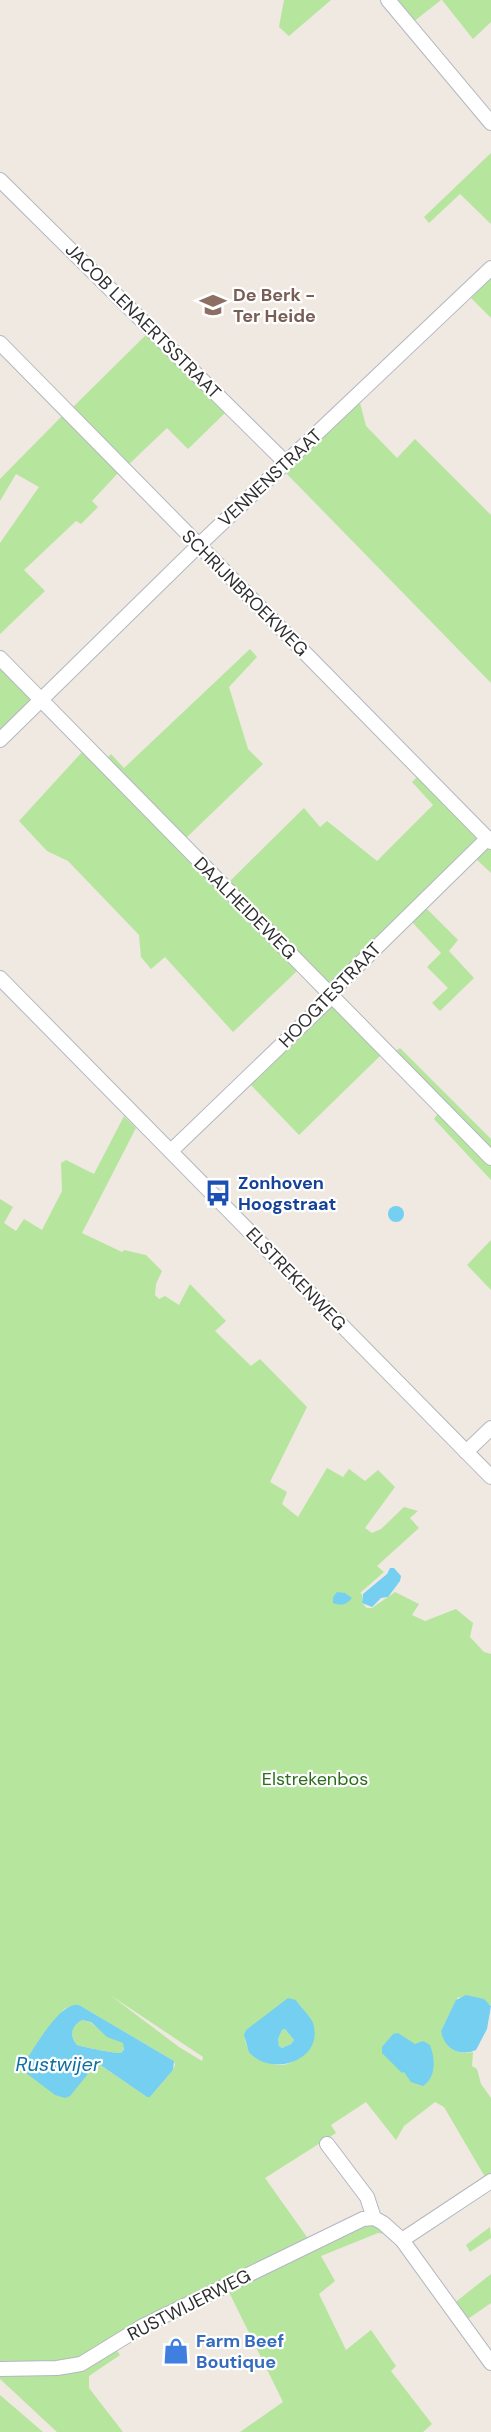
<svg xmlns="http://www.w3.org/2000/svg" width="491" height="2432" font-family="'DM Sans',sans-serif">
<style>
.green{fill:#b6e59e;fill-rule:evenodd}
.water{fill:#75cff0;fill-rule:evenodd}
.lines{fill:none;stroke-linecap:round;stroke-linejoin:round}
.minor-casing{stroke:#b4b7c1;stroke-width:16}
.minor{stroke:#fff;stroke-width:14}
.labels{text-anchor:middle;stroke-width:4.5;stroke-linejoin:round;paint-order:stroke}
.education-label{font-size:18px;font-weight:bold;fill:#785e54;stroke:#fff;text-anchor:start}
.street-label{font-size:18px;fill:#2e2e2e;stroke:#fff}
.transit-label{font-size:18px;font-weight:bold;fill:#164399;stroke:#fff;text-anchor:start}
.park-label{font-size:18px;fill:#2c6e1b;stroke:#fff}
.shop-label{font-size:18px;font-weight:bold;fill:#366cbe;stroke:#fff;text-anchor:start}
.water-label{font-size:20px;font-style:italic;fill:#0d6fa3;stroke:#fff}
</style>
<rect width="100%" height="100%" fill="#efe9e1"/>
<g class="green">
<polygon points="284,0 331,0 289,36 279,27"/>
<polygon points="393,0 441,0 413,22"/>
<polygon points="442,0 491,0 491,22 473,39"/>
<polygon points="491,153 491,224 460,194 429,223 424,217"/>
<polygon points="491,278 491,318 471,298"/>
<polygon points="149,332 226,412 188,449 167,428 126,467 71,409"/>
<polygon points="359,399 366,426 397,458 415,439 491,515 491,683 285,472"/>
<polygon points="63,415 118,473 92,501 98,507 81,524 76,521 24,570 45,591 0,634 0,543 39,487 16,474 0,501 0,479"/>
<polygon points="250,649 257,657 229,687 248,749 263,764 185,839 106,759 111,754 124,768"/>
<polygon points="0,666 30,698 28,704 0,732"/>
<polygon points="83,751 297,971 233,1032 165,957 151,969 141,957 139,935 68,861 47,851 19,821"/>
<polygon points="419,775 477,836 475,842 333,982 328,984 228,883 304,808 320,827 327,821 377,861 433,805 412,782"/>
<polygon points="487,846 491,850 491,873 475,858"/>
<polygon points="426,908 458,940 449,951 474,978 440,1011 432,1003 448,988 427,967 441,953 412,922"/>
<polygon points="330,1005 381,1055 299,1135 249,1083"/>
<polygon points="400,1048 491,1139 491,1152 394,1052"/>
<polygon points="439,1112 491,1164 491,1180 434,1119"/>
<path d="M124,1116L136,1128L82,1233L122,1252L124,1250L146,1255L162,1271L156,1284L155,1295L159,1299L165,1296L179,1305L190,1284L226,1321L215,1331L251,1366L260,1359L307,1407L270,1482L287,1492L282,1504L298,1517L327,1468L343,1477L349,1469L365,1481L378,1470L395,1487L365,1528L372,1533L381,1529L404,1507L418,1511L410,1518L419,1528L377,1566L384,1572L360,1593L362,1594V1603L367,1608H372L395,1592L419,1604L412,1615L425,1621L456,1609L473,1623L470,1637L484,1652L491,1654V2006L490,2004L458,1997L441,2031C448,2047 455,2056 473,2052L472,2066L477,2069L481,2084L491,2098V2174L485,2177L444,2107L435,2102L404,2126L396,2140L366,2102L331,2125L336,2133L265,2178L309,2240L109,2338L120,2355L89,2376V2388L123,2432H57L0,2379V1199L13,1207L4,1223L16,1231L24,1219L42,1230L62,1191L61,1163L66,1160L94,1174ZM110,1995L203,2057L202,2061L179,2047ZM296,2000L299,2005L300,2058C295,2060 288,2065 282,2065C264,2066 239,2049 246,2030ZM74,2005H79L174,2061L175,2065L173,2070L150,2097H147L99,2064L25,2062L64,2009Z"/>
<polygon points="491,1240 491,1290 467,1265"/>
<path d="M82,2020L90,2022L107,2036L124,2043L125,2046L121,2053C116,2054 84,2047 77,2045C69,2035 71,2026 82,2020Z"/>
<polygon points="285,2029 294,2040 291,2044 282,2048 279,2046 278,2039 282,2030"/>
<polygon points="372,2223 390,2235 378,2233 321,2256 335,2281 319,2294 346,2350 371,2330 396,2366 391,2371 432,2424 423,2432 240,2432 283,2402 228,2290"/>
<polygon points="490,2227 491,2238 470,2252 466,2245"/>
<polygon points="491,2274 491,2303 465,2321 453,2304"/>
<polygon points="0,2395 43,2432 0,2432"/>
</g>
<g class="water">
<circle cx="396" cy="1214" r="8"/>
<polygon points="390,1568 394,1568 401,1576 400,1581 388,1597 381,1598 372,1607 362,1603 363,1594 387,1574"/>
<path d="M337,1592L345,1593L352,1598C346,1605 342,1606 333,1603V1597Z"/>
<path d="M466,1995L484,1999L491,2006L487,2029L476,2050C460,2057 444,2049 441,2031L456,2000Z"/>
<path d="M288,1998L296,2000C301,2009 313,2017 314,2027C321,2062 270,2077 249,2052L244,2035L246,2030ZM285,2029L294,2040L291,2044L282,2048L279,2046L278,2039L282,2030Z"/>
<path d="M74,2005H79L174,2061L173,2070L150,2097H147L99,2064H96L70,2096L65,2098L55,2095L26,2073L25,2062C35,2047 56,2009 74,2005ZM82,2020L91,2022L107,2037L123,2043L124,2049L121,2053C116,2054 84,2047 77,2045C69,2036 71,2026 82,2020Z"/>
<path d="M398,2033L415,2044L423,2041L430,2045C435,2058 437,2077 423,2086L411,2082L404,2072L402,2073L382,2053V2047L393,2034Z"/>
</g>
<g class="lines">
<g class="minor-casing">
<g id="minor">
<polyline points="388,0 491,123"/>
<polyline points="0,180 286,463"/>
<polyline points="0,343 491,842"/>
<polyline points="0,658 491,1158"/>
<polyline points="0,740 199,545 491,268"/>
<polyline points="0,978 491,1477"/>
<polyline points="171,1151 326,1002 337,986 488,838"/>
<polyline points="466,1452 491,1428"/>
<polyline points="327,2144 367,2197 374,2218 383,2223 402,2240 491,2363"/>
<polyline points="402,2240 491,2181"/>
<polyline points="0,2369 57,2368 81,2364 143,2326 363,2219 374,2218"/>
</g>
</g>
<use href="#minor" class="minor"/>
</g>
<defs>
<g id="school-bare" transform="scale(2.07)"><path d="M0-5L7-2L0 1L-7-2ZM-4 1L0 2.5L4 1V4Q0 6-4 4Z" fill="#8d6e63" stroke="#fff" stroke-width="2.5" paint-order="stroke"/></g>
<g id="bus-bare" transform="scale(2.07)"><path d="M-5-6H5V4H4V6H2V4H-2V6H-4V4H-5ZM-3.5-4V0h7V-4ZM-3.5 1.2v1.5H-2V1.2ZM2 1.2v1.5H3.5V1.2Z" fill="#1a4fb4" stroke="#fff" stroke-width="2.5" paint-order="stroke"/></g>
<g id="shop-bare" transform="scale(2.07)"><path d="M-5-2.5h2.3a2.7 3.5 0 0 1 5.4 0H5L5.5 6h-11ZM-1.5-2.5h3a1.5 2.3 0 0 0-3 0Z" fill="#3f7fe0" stroke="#fff" stroke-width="2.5" paint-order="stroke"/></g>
</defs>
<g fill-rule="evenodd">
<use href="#school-bare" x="213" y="305"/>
<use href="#bus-bare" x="218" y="1193"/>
<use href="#shop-bare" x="176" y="2351"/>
</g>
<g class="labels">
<g class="education-label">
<text x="233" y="301">De Berk -<tspan x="233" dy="21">Ter Heide</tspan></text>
</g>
<g class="street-label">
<text transform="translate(143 321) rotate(45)" y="6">JACOB LENAERTSSTRAAT</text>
<text transform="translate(270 478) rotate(-43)" y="6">VENNENSTRAAT</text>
<text transform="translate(245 593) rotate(45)" y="6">SCHRIJNBROEKWEG</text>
<text transform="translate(245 908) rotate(45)" y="6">DAALHEIDEWEG</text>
<text transform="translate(330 995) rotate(-46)" y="6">HOOGTESTRAAT</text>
<text transform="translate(296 1279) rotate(46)" y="6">ELSTREKENWEG</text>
<text transform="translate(189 2305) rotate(-27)" y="6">RUSTWIJERWEG</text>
</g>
<g class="transit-label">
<text x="238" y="1189">Zonhoven<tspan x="238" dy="21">Hoogstraat</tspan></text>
</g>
<g class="park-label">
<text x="315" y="1785">Elstrekenbos</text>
</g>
<g class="shop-label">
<text x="196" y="2347">Farm Beef<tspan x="196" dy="21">Boutique</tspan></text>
</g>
<g class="water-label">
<text x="58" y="2071">Rustwijer</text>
</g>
</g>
</svg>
